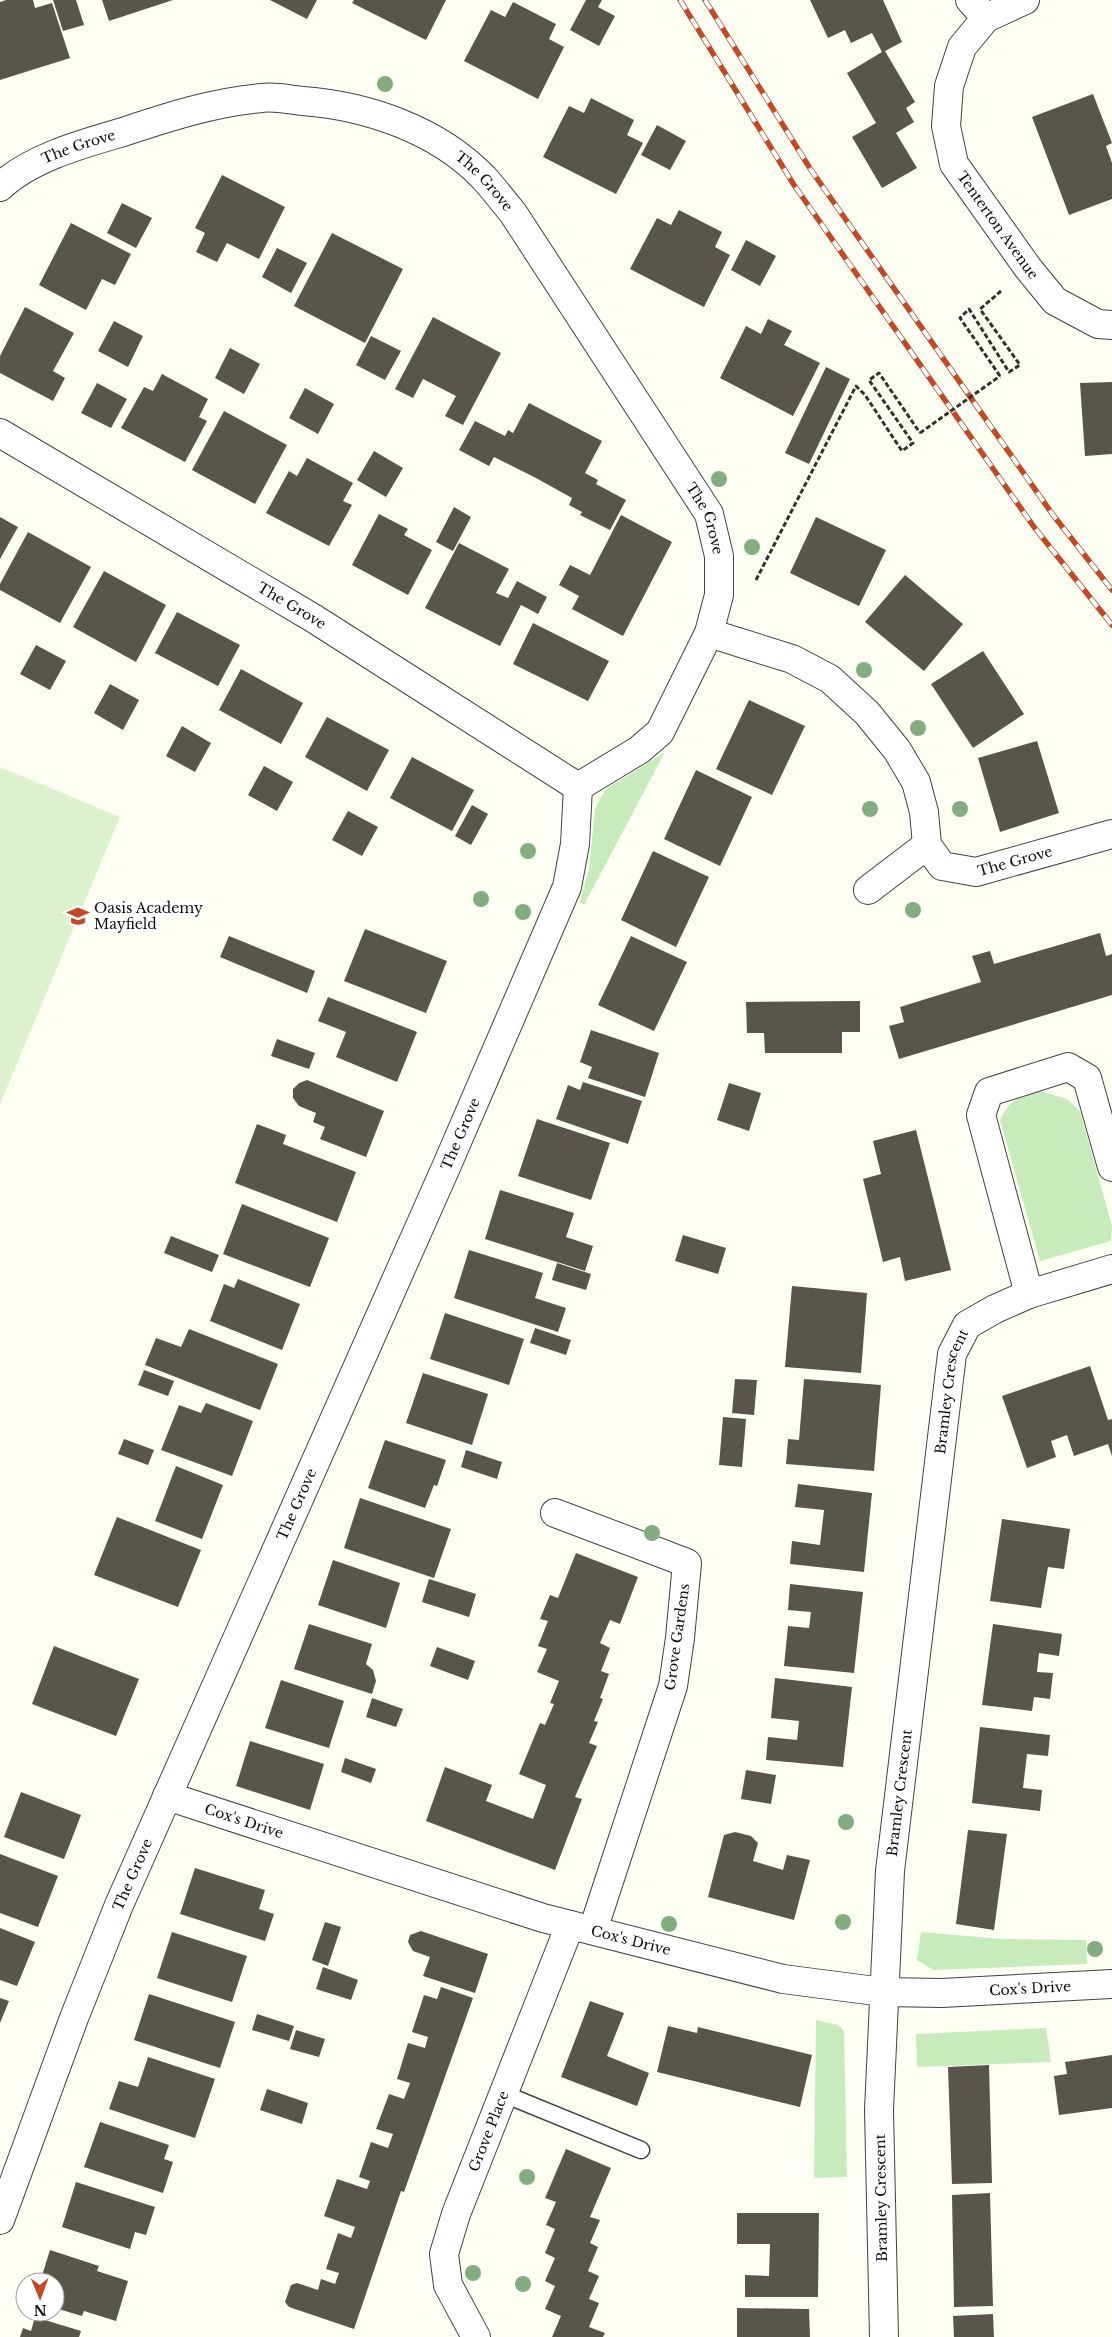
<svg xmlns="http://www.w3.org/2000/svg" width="1112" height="2337" font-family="'Libre Baskerville',serif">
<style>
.green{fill:#c8ebbc}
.pitch{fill:#dcf2ce}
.building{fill:#59554c}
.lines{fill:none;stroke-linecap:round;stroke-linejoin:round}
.service-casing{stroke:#434343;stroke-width:19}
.minor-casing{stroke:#434343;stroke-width:30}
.path{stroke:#323232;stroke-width:3;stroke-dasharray:5 2.5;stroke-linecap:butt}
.service{stroke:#fff;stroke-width:16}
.minor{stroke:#fff;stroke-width:28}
.rail-casing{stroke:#c24826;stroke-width:5.5}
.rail{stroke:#fff;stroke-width:4;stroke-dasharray:11;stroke-linecap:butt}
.path-bridge{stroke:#323232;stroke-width:3;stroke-dasharray:5 2.5;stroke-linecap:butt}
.tree{fill:#83ad81}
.labels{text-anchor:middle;stroke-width:5;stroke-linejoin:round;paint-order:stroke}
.street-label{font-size:14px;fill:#101010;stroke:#fff}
.poi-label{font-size:14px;fill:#101010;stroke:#fff;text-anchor:start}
</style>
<rect width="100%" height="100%" fill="#fefff3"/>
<g class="green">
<polygon points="665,752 584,905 580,902 589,869 595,809 605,790"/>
<path d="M1040,1091L1067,1099L1080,1111L1112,1226L1111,1241L1040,1261L1000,1120C1011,1098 1018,1097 1040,1091Z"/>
<polygon points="921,1932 1001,1939 1086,1940 1087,1964 933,1970 917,1960"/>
<polygon points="816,2020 838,2025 844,2031 847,2177 814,2178"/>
<polygon points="1046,2028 1051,2062 917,2067 916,2034"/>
</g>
<polygon class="pitch" points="0,767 120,817 0,1104"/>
<g class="building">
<polygon points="6,0 33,0 35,8 52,3 70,58 0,80 0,2"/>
<polygon points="53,0 76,0 84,25 63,31"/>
<polygon points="102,0 173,0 109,21"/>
<polygon points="270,0 317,0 307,19"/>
<polygon points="354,0 446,0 426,40 352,3"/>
<polygon points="586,0 602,0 598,7 615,16 599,46 570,30"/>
<polygon points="810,0 883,0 902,42 885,51 915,102 906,108 914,122 896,133 917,168 882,188 852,137 876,123 847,73 882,52 872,33 851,43 845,30 828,38"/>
<polygon points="513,2 556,24 549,39 564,47 538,99 464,61 491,10 505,17"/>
<polygon points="1093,94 1112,143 1106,146 1112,163 1112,199 1069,215 1032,117"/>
<polygon points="591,98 634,120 627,135 643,143 616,194 543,157 569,106 584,113"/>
<polygon points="657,125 686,141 670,170 641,155"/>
<polygon points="222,175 285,207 259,259 227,243 217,262 196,252 205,233 195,228"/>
<polygon points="122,203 152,218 136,248 107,233"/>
<polygon points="679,210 722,232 715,247 730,255 704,307 630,269 657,218 671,225"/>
<polygon points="71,223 131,254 115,285 102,279 86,310 39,285"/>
<polygon points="332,233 403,269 365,343 294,306"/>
<polygon points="746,240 776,256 760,286 731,270"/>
<polygon points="277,248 307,263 291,293 262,277"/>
<polygon points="25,307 74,333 53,371 65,378 53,401 0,373 0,356"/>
<polygon points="433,317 501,353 463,425 445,416 456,396 423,379 413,398 395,389"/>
<polygon points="768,319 792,331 784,345 820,363 793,416 720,378 746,326 761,334"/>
<polygon points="114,321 143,336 128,367 98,351"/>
<polygon points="371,336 401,351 385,380 356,365"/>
<polygon points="230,348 260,364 244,394 215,378"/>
<polygon points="826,367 850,379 809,464 785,453"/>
<polygon points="162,374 208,399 199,417 207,421 185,462 121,428 144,387 153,391"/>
<polygon points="1112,382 1112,454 1085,456 1080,383"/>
<polygon points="97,383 127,399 111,428 81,413"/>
<polygon points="305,388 334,404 318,434 289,418"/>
<polygon points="529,403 602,441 585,473 598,480 596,484 626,500 610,530 580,515 582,512 569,505 572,498 536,478 494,457 489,466 459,450 475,421 505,436 508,430 513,433"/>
<polygon points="224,411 287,445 255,504 192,470"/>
<polygon points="374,451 403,468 386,497 357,480"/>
<polygon points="307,458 353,483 343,501 352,505 329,546 266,513 289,471 297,476"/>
<polygon points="454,507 471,517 453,551 436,542"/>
<polygon points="379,514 408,529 404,535 432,550 408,595 352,565"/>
<polygon points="621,515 672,542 623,636 572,609 579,596 559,585 570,565 590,575"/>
<polygon points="0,517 18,527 0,559"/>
<polygon points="816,517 886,550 859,606 790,573"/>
<polygon points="28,532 91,567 60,623 0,590 0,584"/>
<polygon points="459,543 509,569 496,593 508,598 517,581 547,597 538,614 521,605 500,646 425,608"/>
<polygon points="104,571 166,605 136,662 73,627"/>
<polygon points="905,575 963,624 924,671 865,622"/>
<polygon points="177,612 240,645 218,686 155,653"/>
<polygon points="533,623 609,661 588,701 513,664"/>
<polygon points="36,645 66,661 50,690 20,674"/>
<polygon points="983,651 1024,714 973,748 931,684"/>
<polygon points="241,669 303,703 281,744 219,710"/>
<polygon points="110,684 139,700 123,730 94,713"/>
<polygon points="749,700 805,726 772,795 716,769"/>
<polygon points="327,717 389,750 367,791 305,757"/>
<polygon points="182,726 211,743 195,772 166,756"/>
<polygon points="1037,741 1059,813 1000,832 978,758"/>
<polygon points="412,757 474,790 452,831 390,798"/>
<polygon points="264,766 293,782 277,811 248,795"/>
<polygon points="696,770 752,797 720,866 664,839"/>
<polygon points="472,805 488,814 471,845 455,836"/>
<polygon points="348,811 378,827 362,856 332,840"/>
<polygon points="653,851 709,877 676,947 621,920"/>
<polygon points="365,929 447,961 426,1013 344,981"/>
<polygon points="1100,933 1106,956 1112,954 1112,995 899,1059 889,1026 904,1022 900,1007 981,982 972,956 990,951 994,964"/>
<polygon points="229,936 315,971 307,993 220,957"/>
<polygon points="631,936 687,962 654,1031 598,1005"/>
<polygon points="328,997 417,1032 397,1082 336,1057 346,1032 318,1021"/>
<polygon points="860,1001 860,1032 842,1032 842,1053 765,1053 764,1033 747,1033 746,1002"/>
<polygon points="591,1030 659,1053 645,1097 588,1078 592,1067 580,1062"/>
<polygon points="277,1039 315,1053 309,1069 271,1056"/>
<polygon points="307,1080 384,1111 366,1157 320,1139 325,1127 313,1122 316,1113 299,1106 293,1098 293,1089 299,1083"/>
<polygon points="583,1082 642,1101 628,1144 556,1119 568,1085 580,1090"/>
<polygon points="729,1083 761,1093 749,1131 717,1120"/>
<polygon points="537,1119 610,1143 591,1200 518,1176"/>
<polygon points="257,1124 286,1135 283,1144 356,1172 337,1222 235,1183"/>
<polygon points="916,1130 951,1270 905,1281 900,1257 883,1262 863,1179 881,1174 873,1141"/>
<polygon points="500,1190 574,1213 566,1237 593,1246 585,1271 485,1239"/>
<polygon points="242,1204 329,1238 310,1287 223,1254"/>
<polygon points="683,1235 726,1248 718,1274 675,1261"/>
<polygon points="171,1236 219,1255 212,1272 164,1253"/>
<polygon points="469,1250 543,1273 535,1298 566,1308 558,1332 454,1298"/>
<polygon points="557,1263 591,1274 586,1290 552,1280"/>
<polygon points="238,1279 300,1304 282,1350 210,1321 224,1284 234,1288"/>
<polygon points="792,1286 867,1293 861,1373 785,1367"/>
<polygon points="445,1313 524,1339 509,1385 430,1359"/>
<polygon points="535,1328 571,1340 566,1355 530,1343"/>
<polygon points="189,1329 278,1364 260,1410 145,1365 156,1338 181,1347"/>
<polygon points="1090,1366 1108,1420 1112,1419 1112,1456 1108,1444 1074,1456 1067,1435 1051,1441 1056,1457 1027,1468 1002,1396"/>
<polygon points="144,1370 174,1381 168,1396 138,1385"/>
<polygon points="423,1373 488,1394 472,1445 406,1423"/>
<polygon points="735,1379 757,1380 754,1415 732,1413"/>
<polygon points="804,1379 881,1385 874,1471 786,1464 788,1439 799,1440"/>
<polygon points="206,1403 253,1421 232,1476 161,1450 179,1405 201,1413"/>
<polygon points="723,1417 746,1419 742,1467 719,1465"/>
<polygon points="124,1439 154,1450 148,1465 118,1454"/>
<polygon points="385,1440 446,1460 437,1486 434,1485 425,1508 368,1488"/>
<polygon points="466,1450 502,1462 497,1479 461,1467"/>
<polygon points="176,1466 223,1485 202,1539 155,1521"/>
<polygon points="798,1484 872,1493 864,1572 790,1564 792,1541 820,1545 824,1510 795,1507"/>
<polygon points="360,1498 451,1529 434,1578 344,1548"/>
<polygon points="117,1517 201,1550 178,1607 94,1575"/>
<polygon points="1002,1519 1070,1529 1064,1569 1048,1567 1041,1608 990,1601"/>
<polygon points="576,1553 638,1577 620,1624 610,1620 600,1643 610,1648 601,1671 609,1674 600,1698 603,1699 594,1721 598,1722 589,1743 597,1746 575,1797 582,1799 555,1870 426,1821 445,1767 492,1785 486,1801 533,1819 546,1785 519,1774 540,1723 545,1725 554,1704 550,1703 559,1681 537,1672 547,1649 538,1646 548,1621 540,1619 550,1595 558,1598"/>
<polygon points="333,1560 400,1583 386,1628 318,1605"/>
<polygon points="429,1579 476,1594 469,1617 422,1602"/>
<polygon points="790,1584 863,1592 854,1673 784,1666 788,1626 809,1628 811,1612 788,1610"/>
<polygon points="309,1624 372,1644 366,1664 373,1670 376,1681 372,1694 294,1669"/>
<polygon points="993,1624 1062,1634 1059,1656 1039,1653 1037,1672 1053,1673 1050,1699 1034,1697 1032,1711 982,1705"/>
<polygon points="54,1646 139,1679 116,1736 32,1704"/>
<polygon points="437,1647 475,1661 468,1680 430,1666"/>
<polygon points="775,1678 852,1687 843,1767 766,1760 768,1737 797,1740 799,1721 771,1718"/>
<polygon points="281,1680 344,1701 329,1748 265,1728"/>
<polygon points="372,1698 403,1709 396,1727 366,1717"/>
<polygon points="980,1727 1050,1735 1048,1756 1027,1754 1023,1788 1042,1790 1040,1811 972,1803"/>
<polygon points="250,1741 324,1764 310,1810 236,1786"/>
<polygon points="345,1758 376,1769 371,1783 341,1772"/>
<polygon points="746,1770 776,1775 771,1804 741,1799"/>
<polygon points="21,1792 81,1815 64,1859 4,1837"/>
<polygon points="968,1830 1007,1834 994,1930 956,1924"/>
<polygon points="735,1832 751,1836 758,1843 753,1861 783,1870 787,1855 810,1860 794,1920 708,1897 724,1835"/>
<polygon points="0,1854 58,1876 38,1927 0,1913"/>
<polygon points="195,1868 265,1890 259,1909 274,1914 265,1941 180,1914"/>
<polygon points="325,1922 341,1927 328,1966 312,1960"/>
<polygon points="0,1928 35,1942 17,1986 0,1980"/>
<polygon points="421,1931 488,1954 475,1993 423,1976 430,1957 413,1951 408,1942 410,1935"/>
<polygon points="172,1932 247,1956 232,2002 157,1978"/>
<polygon points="323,1967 358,1980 351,2000 316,1989"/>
<polygon points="441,1987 473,1998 404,2192 401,2191 354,2329 289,2307 285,2302 291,2285 297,2283 318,2290 321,2279 335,2284 339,2273 326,2269 338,2233 351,2238 355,2227 324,2216 337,2179 367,2189 370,2181 359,2177 371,2142 388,2148 393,2134 376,2129 389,2094 404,2099 410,2083 397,2079 408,2043 425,2048 428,2037 412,2032 424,1995 437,1999"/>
<polygon points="149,1994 235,2022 220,2068 134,2040"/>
<polygon points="0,1998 9,2001 0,2023"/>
<polygon points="590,2001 624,2013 607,2056 649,2073 637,2106 561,2077"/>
<polygon points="257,2014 294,2026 289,2041 252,2030"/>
<polygon points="668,2026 697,2033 698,2027 812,2055 800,2107 657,2072"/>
<polygon points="296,2030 325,2039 319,2057 290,2049"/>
<polygon points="1112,2055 1112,2108 1059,2115 1054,2076 1067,2074 1065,2062"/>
<polygon points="148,2057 215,2079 195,2138 109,2109 119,2081 138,2087"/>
<polygon points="989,2065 992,2183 952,2184 948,2067"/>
<polygon points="267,2089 308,2103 302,2124 260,2110"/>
<polygon points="100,2122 169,2145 164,2159 173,2162 163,2193 84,2167"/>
<polygon points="566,2149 611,2168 590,2217 600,2220 590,2243 598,2247 588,2271 599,2276 589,2299 599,2303 589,2327 605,2333 603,2337 552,2337 561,2316 545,2309 555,2286 545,2281 555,2258 545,2253 555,2229 546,2225 556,2202 545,2198"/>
<polygon points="76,2182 155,2207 146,2235 135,2232 130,2249 62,2227"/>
<polygon points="990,2193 993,2306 954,2307 952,2195"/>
<polygon points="737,2213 819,2213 818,2297 745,2297 745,2275 769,2276 770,2244 737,2244"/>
<polygon points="50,2250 99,2266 97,2271 128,2281 116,2321 84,2311 82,2316 55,2308 55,2282 40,2282"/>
<polygon points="737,2308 809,2309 810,2337 737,2337"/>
<polygon points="993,2314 994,2337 954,2337 953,2316"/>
<polygon points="35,2317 81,2331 79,2337 20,2337 23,2328 31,2331"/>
</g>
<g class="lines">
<g class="service-casing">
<polyline id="service" points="504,2094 641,2150"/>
</g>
<g class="minor-casing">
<g id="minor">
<polyline points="970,0 986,18"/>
<path id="s1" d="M1025,0L986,18L962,47L949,86L946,126L954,164L1028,268L1055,301L1098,324L1112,325"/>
<path id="s2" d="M0,187C30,158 82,144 123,132C168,117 214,102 262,98C275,96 290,100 303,101C368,106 438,130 484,178C494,189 503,201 513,213L709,514L719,556V595L709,633L660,732L639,750L578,787"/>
<path id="s3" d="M0,433L313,618L578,787"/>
<path id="s4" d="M709,633L792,659L830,679L867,713L897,750L916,782L924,812L927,845L942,866L976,872L1112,834"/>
<polyline points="868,890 927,845"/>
<polyline points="1029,1294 981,1115 989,1092 1068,1067 1087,1078 1112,1167"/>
<polyline points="555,1513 687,1563 680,1638 673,1686 593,1930"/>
<path id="s5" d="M167,1796L543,1918L783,1979L883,1992L942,1993L1112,1984"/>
<path id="s6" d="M0,2220L74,2018L119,1905L447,1165L567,887L575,844L578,787"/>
<path id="s7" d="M476,2337L448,2285L444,2254L456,2214L570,1925"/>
<path id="s8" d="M884,2337L879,2110L890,1871L952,1354L967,1325L995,1309L1029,1294L1112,1269"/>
</g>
</g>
<g class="path">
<polyline points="1000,376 960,318 969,309 1009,372 1020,365 980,309 1001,291"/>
<polyline points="756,580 856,386 865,395 902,451 913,443 869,380 879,373 920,433"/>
</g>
<use href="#service" class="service"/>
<use href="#minor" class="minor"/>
<g class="rail-casing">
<g id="rail">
<polyline points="680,0 794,185 1034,527 1112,625"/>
<polyline points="705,0 811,170 1053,515 1112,590"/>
</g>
</g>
<use href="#rail" class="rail"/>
<polyline class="path-bridge" points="920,433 1000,376"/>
</g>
<g class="tree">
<circle cx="385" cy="84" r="8"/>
<circle cx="719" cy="479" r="8"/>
<circle cx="752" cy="547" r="8"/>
<circle cx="864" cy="670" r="8"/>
<circle cx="918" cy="728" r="8"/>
<circle cx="870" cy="809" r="8"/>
<circle cx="960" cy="809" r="8"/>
<circle cx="528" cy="851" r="8"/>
<circle cx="481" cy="899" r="8"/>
<circle cx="913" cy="910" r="8"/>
<circle cx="523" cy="912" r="8"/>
<circle cx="652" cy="1533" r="8"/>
<circle cx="846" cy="1822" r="8"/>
<circle cx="843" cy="1922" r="8"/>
<circle cx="669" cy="1924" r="8"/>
<circle cx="1095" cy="1949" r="8"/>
<circle cx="527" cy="2177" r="8"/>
<circle cx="473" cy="2273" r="8"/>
<circle cx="523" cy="2284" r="8"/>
</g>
<defs>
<g id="school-bare" transform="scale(1.725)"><path d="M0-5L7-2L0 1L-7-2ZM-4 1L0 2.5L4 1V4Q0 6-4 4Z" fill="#c24826" stroke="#fff" stroke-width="2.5" paint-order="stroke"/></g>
</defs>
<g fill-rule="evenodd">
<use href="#school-bare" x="78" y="916"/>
</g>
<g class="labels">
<g class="street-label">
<text dy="5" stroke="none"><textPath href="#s2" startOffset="89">The Grove</textPath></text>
<text dy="5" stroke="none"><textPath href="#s2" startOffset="524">The Grove</textPath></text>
<text dy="5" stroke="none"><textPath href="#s1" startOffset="276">Tenterton Avenue</textPath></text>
<text dy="5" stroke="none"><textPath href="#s2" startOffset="929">The Grove</textPath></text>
<text dy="5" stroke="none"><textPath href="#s3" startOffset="339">The Grove</textPath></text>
<text dy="5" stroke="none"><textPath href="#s4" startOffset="430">The Grove</textPath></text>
<text dy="5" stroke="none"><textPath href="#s6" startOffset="1180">The Grove</textPath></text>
<text dy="5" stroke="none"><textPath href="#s8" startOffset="950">Bramley Crescent</textPath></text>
<text dy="5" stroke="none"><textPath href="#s6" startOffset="775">The Grove</textPath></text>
<text transform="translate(677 1637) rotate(-82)" y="5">Grove Gardens</text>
<text dy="5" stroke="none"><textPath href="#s8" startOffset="545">Bramley Crescent</textPath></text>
<text dy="5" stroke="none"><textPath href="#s5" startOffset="81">Cox's Drive</textPath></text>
<text dy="5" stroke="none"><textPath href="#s6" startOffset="370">The Grove</textPath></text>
<text dy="5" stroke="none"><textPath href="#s5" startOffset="486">Cox's Drive</textPath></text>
<text dy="5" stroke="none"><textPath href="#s5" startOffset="891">Cox's Drive</textPath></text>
<text dy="5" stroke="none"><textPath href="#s7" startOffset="221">Grove Place</textPath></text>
<text transform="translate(881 2198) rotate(-91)" y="5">Bramley Crescent</text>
</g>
<g class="poi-label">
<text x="94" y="913">Oasis Academy<tspan x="94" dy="16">Mayfield</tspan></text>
</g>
</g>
<g transform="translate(40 2297) rotate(179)"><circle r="24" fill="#ffffff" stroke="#9f9f9f"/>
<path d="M0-4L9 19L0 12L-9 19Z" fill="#c24826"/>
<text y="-8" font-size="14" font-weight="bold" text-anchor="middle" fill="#101010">N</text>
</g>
</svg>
